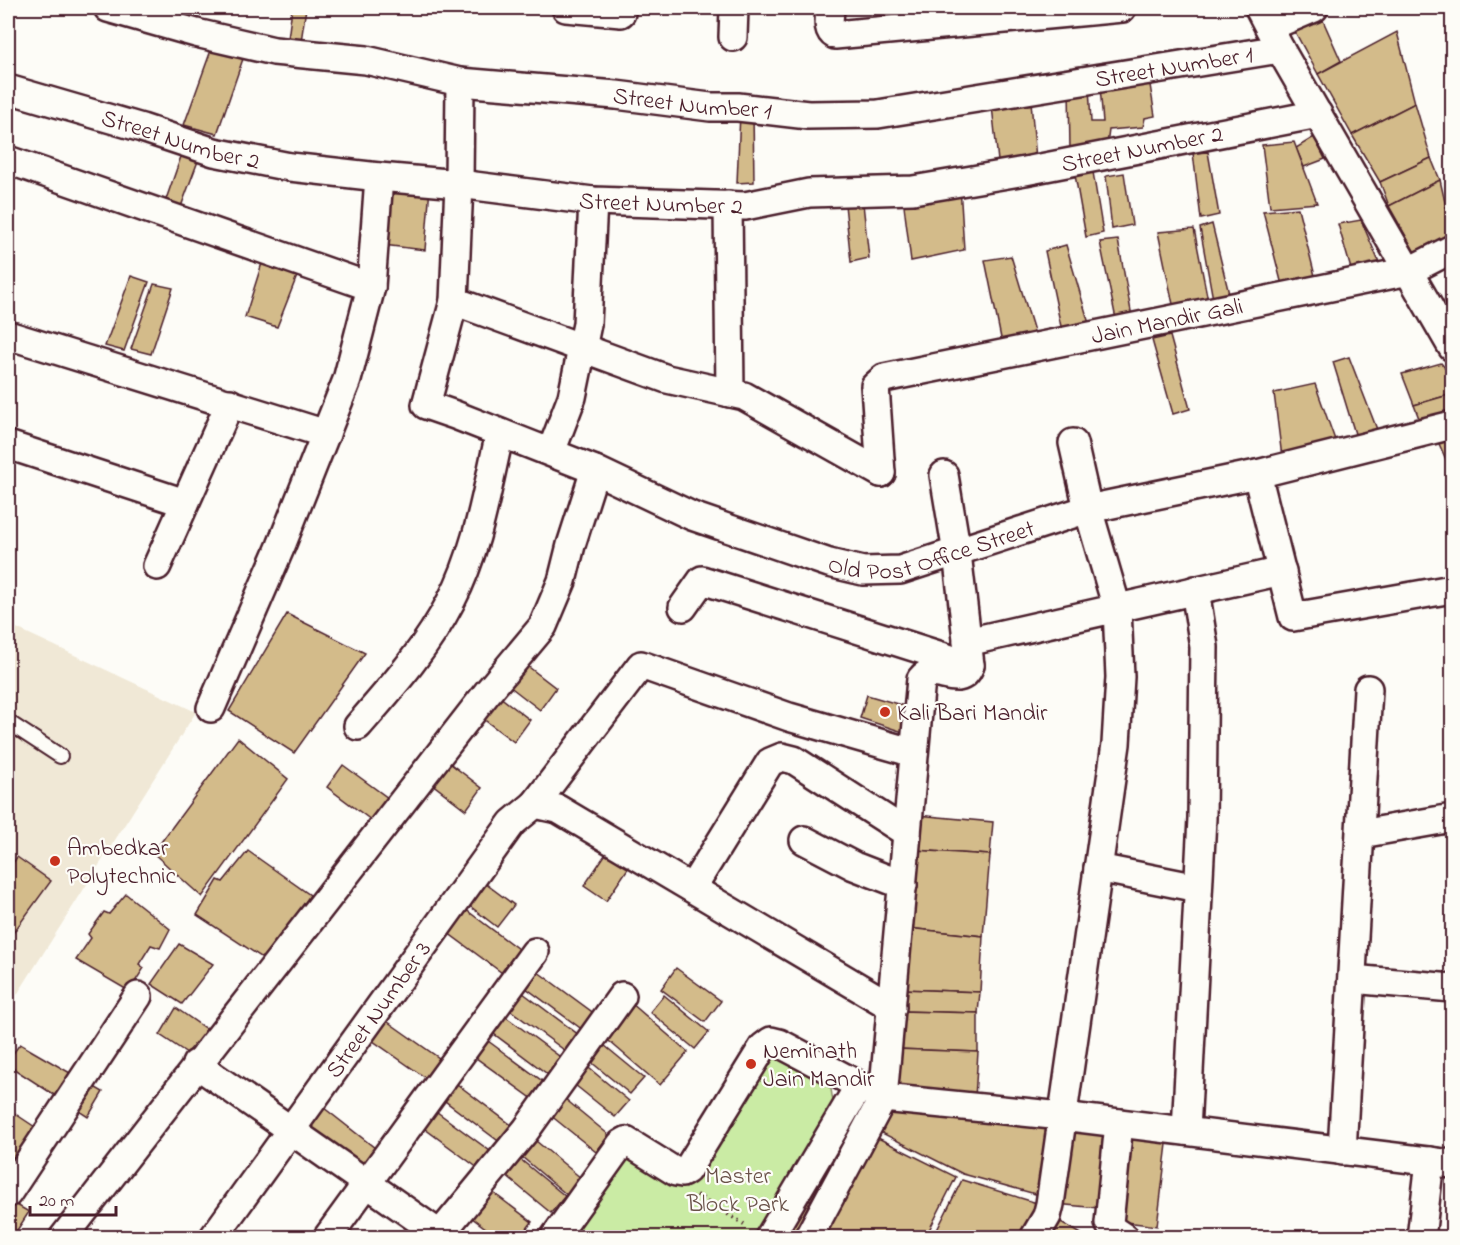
<svg xmlns="http://www.w3.org/2000/svg" width="1460" height="1245" font-family="'Indie Flower',sans-serif">
<style>
.built{fill:#f0e8d6}
.green{fill:#caeba4;stroke:#8a8568;stroke-width:1.5}
.building{fill:#d3bb8a;stroke:#4a1f2b;stroke-width:1.5}
.lines{fill:none;stroke-linecap:round;stroke-linejoin:round}
.service-casing{stroke:#4a1f2b;stroke-width:18}
.minor-casing{stroke:#4a1f2b;stroke-width:32}
.path{stroke:#4a1f2b;stroke-width:4;stroke-dasharray:1.5 4.5;stroke-linecap:butt}
.service{stroke:#fdfcf7;stroke-width:14}
.minor{stroke:#fdfcf7;stroke-width:27}
.poi-dot{fill:#c8321e;stroke:#fdfcf7;stroke-width:2}
.labels{text-anchor:middle;stroke-width:4.5;stroke-linejoin:round;paint-order:stroke}
.street-label{font-size:24px;fill:#4a1f2b;stroke:#fdfcf7}
.poi-label{font-size:24px;fill:#4a1f2b;stroke:#fdfcf7;text-anchor:start}
.park-label{font-size:24px;fill:#6a5249;stroke:#fdfcf7}
</style>
<rect width="100%" height="100%" fill="#fdfcf7"/>
<filter id="ink" filterUnits="userSpaceOnUse"><feTurbulence type="fractalNoise" baseFrequency=".0167" numOctaves="2"/><feDisplacementMap in="SourceGraphic" scale="12" xChannelSelector="R" yChannelSelector="G"/><feConvolveMatrix kernelMatrix="1 2 1 2 8 2 1 2 1" color-interpolation-filters="sRGB"/></filter>
<g filter="url(#ink)">
<polygon class="built" points="8,624 196,712 8,1009"/>
<polygon class="green" points="770,1054 830,1083 835,1114 762,1237 564,1238 628,1152 686,1188"/>
<g class="building">
<polygon points="8,8 15,8 8,33"/>
<polygon points="292,8 306,8 300,48 287,47"/>
<polygon points="1321,16 1341,61 1318,74 1293,28"/>
<polygon points="1397,32 1415,103 1352,135 1318,74"/>
<polygon points="214,42 245,53 217,134 184,125"/>
<polygon points="1150,85 1155,116 1145,118 1143,127 1109,130 1107,145 1070,150 1069,88 1089,87 1091,122 1103,122 1100,87"/>
<polygon points="1031,102 1036,159 998,161 992,106"/>
<polygon points="1415,103 1431,158 1380,182 1352,135"/>
<polygon points="740,113 753,113 754,182 737,183"/>
<polygon points="1314,137 1325,159 1304,167 1296,148"/>
<polygon points="1294,142 1317,203 1270,207 1262,145"/>
<polygon points="184,148 201,153 179,212 163,208"/>
<polygon points="1208,152 1219,215 1201,219 1193,153"/>
<polygon points="1431,158 1440,180 1389,206 1380,182"/>
<polygon points="1093,172 1103,233 1086,237 1075,175"/>
<polygon points="1124,173 1132,225 1112,229 1106,176"/>
<polygon points="1440,180 1452,233 1416,254 1389,206"/>
<polygon points="383,183 430,187 425,250 383,245"/>
<polygon points="960,186 964,250 911,261 902,190"/>
<polygon points="844,195 862,195 869,258 851,262"/>
<polygon points="1298,208 1316,280 1283,289 1263,211"/>
<polygon points="1361,220 1382,269 1353,276 1338,224"/>
<polygon points="1212,224 1231,302 1214,305 1200,228"/>
<polygon points="1194,229 1209,306 1175,314 1158,232"/>
<polygon points="1118,240 1133,322 1117,324 1100,242"/>
<polygon points="1066,245 1090,327 1063,336 1045,251"/>
<polygon points="1011,256 1037,341 1003,348 985,260"/>
<polygon points="263,260 299,271 277,327 245,317"/>
<polygon points="131,276 149,282 124,351 105,346"/>
<polygon points="154,284 173,288 151,354 131,349"/>
<polygon points="1170,336 1190,409 1173,414 1152,340"/>
<polygon points="1349,357 1378,432 1356,437 1333,362"/>
<polygon points="1441,363 1452,376 1452,394 1414,405 1402,374"/>
<polygon points="1315,384 1335,440 1282,457 1274,393"/>
<polygon points="1452,394 1452,413 1420,421 1414,405"/>
<polygon points="1452,432 1452,473 1436,437"/>
<polygon points="287,614 365,653 294,753 229,711"/>
<polygon points="521,661 556,688 540,710 504,682"/>
<polygon points="495,693 530,720 514,742 478,715"/>
<polygon points="867,695 908,707 906,733 860,718"/>
<polygon points="238,738 288,779 202,897 153,853"/>
<polygon points="447,761 482,788 466,810 431,783"/>
<polygon points="343,765 392,801 375,823 327,787"/>
<polygon points="917,815 993,822 990,855 914,850"/>
<polygon points="609,849 631,864 606,901 584,886"/>
<polygon points="914,850 990,855 983,936 907,928"/>
<polygon points="248,851 310,895 267,961 197,915 218,880 223,882"/>
<polygon points="17,857 51,881 8,940 8,870"/>
<polygon points="478,878 514,905 497,927 462,900"/>
<polygon points="126,894 170,929 160,948 151,945 139,964 144,968 129,991 76,960 91,938 88,934 104,912 109,914"/>
<polygon points="461,906 526,955 509,978 444,930"/>
<polygon points="907,928 983,936 980,992 901,989"/>
<polygon points="179,944 213,964 182,1004 151,984"/>
<polygon points="676,968 721,1001 705,1022 661,989"/>
<polygon points="534,969 599,1017 587,1033 522,985"/>
<polygon points="901,989 980,992 978,1013 900,1011"/>
<polygon points="519,990 583,1038 571,1055 506,1007"/>
<polygon points="664,995 709,1032 695,1049 650,1012"/>
<polygon points="631,1003 688,1052 660,1085 603,1036"/>
<polygon points="176,1008 213,1034 196,1059 160,1035"/>
<polygon points="900,1011 978,1013 978,1052 896,1049"/>
<polygon points="502,1014 567,1062 554,1079 490,1031"/>
<polygon points="381,1017 446,1063 433,1083 366,1036"/>
<polygon points="484,1038 549,1086 537,1102 472,1055"/>
<polygon points="599,1041 644,1078 630,1094 585,1057"/>
<polygon points="20,1044 103,1092 88,1117 8,1065 8,1060"/>
<polygon points="896,1049 978,1052 975,1097 893,1091"/>
<polygon points="584,1064 629,1101 615,1117 570,1081"/>
<polygon points="453,1081 518,1130 505,1146 441,1098"/>
<polygon points="861,1096 873,1102 801,1238 777,1238"/>
<polygon points="564,1098 609,1135 596,1152 550,1115"/>
<polygon points="319,1104 380,1152 362,1175 297,1128"/>
<polygon points="429,1106 494,1154 482,1171 417,1123"/>
<polygon points="889,1108 1051,1123 1039,1195 963,1174 878,1131"/>
<polygon points="8,1109 59,1143 38,1172 8,1154"/>
<polygon points="1064,1125 1117,1129 1109,1209 1056,1204"/>
<polygon points="1124,1131 1168,1136 1157,1226 1118,1221"/>
<polygon points="874,1136 956,1177 925,1238 821,1238"/>
<polygon points="536,1141 581,1178 567,1195 522,1157"/>
<polygon points="520,1159 565,1196 551,1213 506,1176"/>
<polygon points="962,1180 1037,1203 1019,1238 933,1238"/>
<polygon points="491,1191 532,1222 520,1238 499,1238 471,1217"/>
<polygon points="8,1200 29,1212 12,1238 8,1238"/>
<polygon points="1056,1219 1088,1238 1045,1238"/>
</g>
<g class="lines">
<g class="service-casing">
<polyline id="service" points="8,722 60,756"/>
</g>
<g class="minor-casing">
<g id="minor">
<path id="s1" d="M108,8L196,33L274,51L366,60L460,82L616,95L710,107H738L808,115L878,114L1280,49"/>
<polyline points="566,8 621,13 621,8"/>
<path d="M830,8C830,17 826,30 835,35L1122,8"/>
<polyline points="1259,8 1280,49 1452,347"/>
<polyline points="1269,27 1314,8"/>
<polyline points="733,37 734,8"/>
<path id="s2" d="M460,82L459,184L454,301L426,405L455,415L595,470L692,516L829,563L863,571L900,570L1088,509L1257,474L1452,425"/>
<path id="s3" d="M8,89L142,128L214,152L290,167L379,177L459,184L593,201L745,206L809,193L913,190L1025,171L1318,114"/>
<polyline points="8,160 371,287"/>
<polyline points="728,205 730,393"/>
<polyline points="454,301 667,379 744,396 881,473"/>
<polyline points="8,335 326,434"/>
<polyline points="8,445 185,503"/>
<polyline points="551,452 572,397 587,324 593,201"/>
<path id="s4" d="M881,473L875,386L884,378L1409,271L1452,249"/>
<polyline points="1257,474 1293,617 1452,589"/>
<polyline points="157,566 230,403"/>
<polyline points="683,607 702,580 970,665"/>
<polyline points="967,642 1282,571"/>
<polyline points="211,708 281,546 347,380 371,287 379,177"/>
<path d="M358,726C392,687 427,648 451,601C478,550 487,489 500,433"/>
<polyline points="535,804 641,665 789,717 914,753"/>
<polyline points="1361,834 1452,818"/>
<polyline points="804,840 854,866 903,885"/>
<polyline points="1098,868 1198,888"/>
<polyline points="692,888 770,762 782,757 794,760 907,833"/>
<polyline points="1352,979 1452,988"/>
<polyline points="196,1064 445,1238"/>
<polyline points="1119,1123 1109,1223 1113,1230 1125,1238"/>
<polyline points="1186,1131 1202,818 1204,647 1195,590"/>
<polyline points="1342,1151 1368,689"/>
<polyline points="8,1193 138,996"/>
<polyline points="63,1238 487,693 543,626 562,581 571,545 595,470"/>
<path id="s5" d="M213,1238L512,823L535,804L558,809L892,1007"/>
<polyline points="327,1238 535,952"/>
<polyline points="437,1238 526,1130 622,996"/>
<polyline points="554,1238 621,1144 626,1141 676,1172 682,1173 687,1170 763,1047 771,1041 779,1043 883,1098 1062,1116 1452,1164"/>
<polyline points="769,1238 859,1086"/>
<path d="M808,1238L883,1098L921,679C934,661 960,693 970,665L957,553L944,475"/>
<polyline points="1034,1238 1047,1216 1050,1204 1116,744 1120,677 1117,608 1088,509 1073,443"/>
<polyline points="1421,1238 1430,1161"/>
</g>
</g>
<polyline class="path" points="697,1195 744,1224"/>
<use href="#service" class="service"/>
<use href="#minor" class="minor"/>
</g>
</g>
<g class="poi-dot">
<circle cx="885" cy="712" r="6"/>
<circle cx="55" cy="861" r="6"/>
<circle cx="751" cy="1064" r="6"/>
</g>
<g class="labels">
<g class="street-label">
<text dy="8" stroke="none"><textPath href="#s1" startOffset="1080">Street Number 1</textPath></text>
<text dy="8" stroke="none"><textPath href="#s1" startOffset="594">Street Number 1</textPath></text>
<text dy="8" stroke="none"><textPath href="#s3" startOffset="180">Street Number 2</textPath></text>
<text dy="8" stroke="none"><textPath href="#s3" startOffset="1152">Street Number 2</textPath></text>
<text dy="8" stroke="none"><textPath href="#s3" startOffset="666">Street Number 2</textPath></text>
<text dy="8" stroke="none"><textPath href="#s4" startOffset="388">Jain Mandir Gali</textPath></text>
<text dy="8" stroke="none"><textPath href="#s2" startOffset="866">Old Post Office Street</textPath></text>
<text dy="8" stroke="none"><textPath href="#s5" startOffset="282">Street Number 3</textPath></text>
</g>
<g class="poi-label">
<text x="897" y="720">Kali Bari Mandir</text>
<text x="67" y="855">Ambedkar<tspan x="67" dy="28">Polytechnic</tspan></text>
<text x="763" y="1058">Neminath<tspan x="763" dy="28">Jain Mandir</tspan></text>
</g>
<g class="park-label">
<text x="738" y="1183">Master<tspan x="738" dy="28">Block Park</tspan></text>
</g>
</g>
<rect width="1460" height="1245" fill="none" stroke="#fdfcf7" stroke-width="30"/>
<rect x="15" y="15" width="1430" height="1215" fill="none" stroke="#4a1f2b" stroke-width="2" filter="url(#ink)"/>
<path d="M30 1206v9h86v-9" fill="none" stroke="#4a1f2b" stroke-width="3"/>
<text x="39" y="1206" font-size="18" fill="#4a1f2b" stroke="#fdfcf7" stroke-width="4.5" paint-order="stroke">20 m</text>
</svg>
